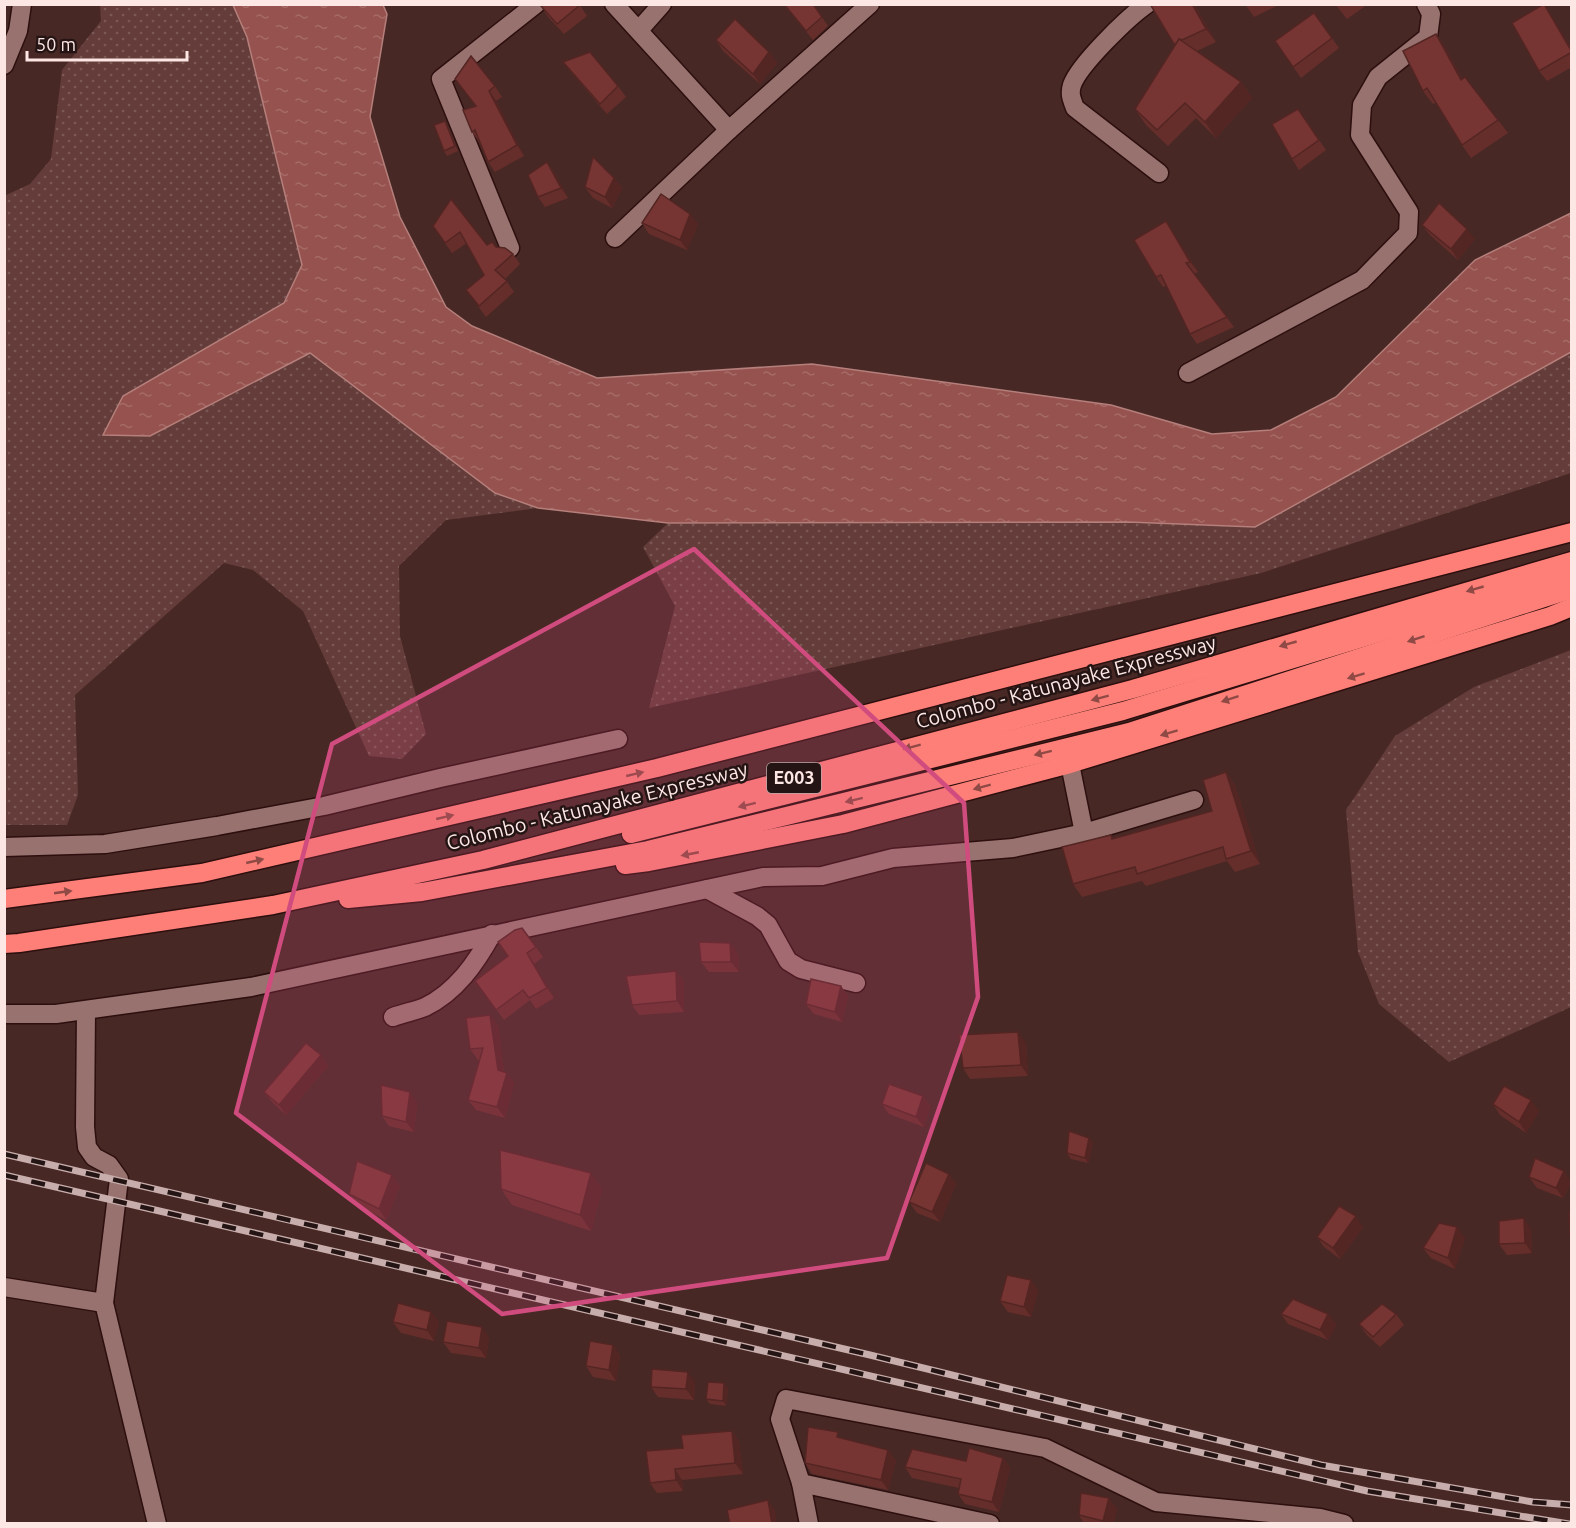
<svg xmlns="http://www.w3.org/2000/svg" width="1576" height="1528" font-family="Ubuntu,sans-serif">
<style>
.grass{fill:url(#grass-dots)}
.water{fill:url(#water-ripples);stroke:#b57f7b;stroke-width:1.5}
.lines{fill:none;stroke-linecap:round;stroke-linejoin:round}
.minor-casing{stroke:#2c0f0e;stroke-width:21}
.highway-casing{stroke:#2c0f0e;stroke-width:21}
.minor{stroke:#98726f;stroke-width:18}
.highway{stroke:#fd7f78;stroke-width:18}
.rail-casing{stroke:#c7aeac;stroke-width:7}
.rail{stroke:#241514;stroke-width:4.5;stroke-dasharray:14;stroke-linecap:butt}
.wall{fill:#652e2b}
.shaded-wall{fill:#532523}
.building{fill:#763532;stroke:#532523;stroke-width:1.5}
.oneway{fill:#904a46}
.marked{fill:#d14c7e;fill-opacity:0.2;stroke:#d14c7e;stroke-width:4.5;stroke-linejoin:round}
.labels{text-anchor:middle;stroke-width:5;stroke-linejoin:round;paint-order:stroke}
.shield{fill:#241514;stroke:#bca8a6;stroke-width:1.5}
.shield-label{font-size:18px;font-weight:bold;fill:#fde7e5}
.street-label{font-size:20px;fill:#fde7e5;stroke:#241514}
</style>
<defs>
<pattern id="grass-dots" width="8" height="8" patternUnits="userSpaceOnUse" patternTransform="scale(1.5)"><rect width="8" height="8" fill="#643c39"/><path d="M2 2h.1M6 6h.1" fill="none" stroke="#7b5856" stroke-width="1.8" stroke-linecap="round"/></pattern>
<pattern id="water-ripples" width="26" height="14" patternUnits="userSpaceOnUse" patternTransform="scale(1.5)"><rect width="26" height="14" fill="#96524e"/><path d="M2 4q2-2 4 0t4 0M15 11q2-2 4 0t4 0" fill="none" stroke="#a66b67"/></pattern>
</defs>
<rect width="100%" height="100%" fill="#482825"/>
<g class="grass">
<polygon points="100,5 233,5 247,37 302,265 284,303 124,396 104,435 150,436 310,353 495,493 538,508 446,520 399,566 400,636 426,734 402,759 369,756 303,611 253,570 224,563 75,695 78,795 67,825 5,825 4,196 30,184 51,159 62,70 101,21"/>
<polygon points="1571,352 1571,473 1261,573 649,708 675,606 643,547 668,523 1128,522 1255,527"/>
<polygon points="1571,650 1571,1007 1449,1062 1379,1004 1358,952 1346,810 1395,736 1474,687"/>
</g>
<polygon class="water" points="233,5 383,5 387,14 370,117 400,217 446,307 472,326 597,378 812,364 1111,405 1212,434 1271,430 1336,397 1475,260 1571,213 1571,352 1255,527 1128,522 668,523 538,508 495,493 310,353 150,436 103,435 123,396 284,303 302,265 247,37"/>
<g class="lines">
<g class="minor-casing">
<g id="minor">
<polyline points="614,4 729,130"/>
<path d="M1147,4C1128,17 1079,65 1072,85C1069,94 1072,100 1075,108L1159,173"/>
<polyline points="639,30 662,4"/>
<polyline points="4,65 18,31 22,4"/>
<polyline points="615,238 729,130 870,4"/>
<polyline points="510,248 441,79 536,4"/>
<polyline points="1188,373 1362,280 1408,233 1409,212 1360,135 1362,105 1378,77 1428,37 1431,14 1426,4"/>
<polyline points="1070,764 1084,833"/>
<polyline points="4,847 105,844 217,826 324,806 440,778 618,739"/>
<polyline points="707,889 757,916 768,925 788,961 801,969 856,983"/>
<polyline points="86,1011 85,1127 87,1147 94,1157 109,1165 119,1179 104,1303 157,1524"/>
<polyline points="4,1014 56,1014 251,987 763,877 822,876 893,858 1013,848 1084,833 1194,800"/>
<path d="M393,1017C404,1013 415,1011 425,1007C456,992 476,963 492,934"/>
<polyline points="4,1287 104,1303"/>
<polyline points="801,1483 990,1524"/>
<polyline points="809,1524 801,1483 780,1419 786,1399 1045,1448 1156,1502 1320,1518 1344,1524"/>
</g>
</g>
<g class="highway-casing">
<g id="highway">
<polyline points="631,834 1123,711 1572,574"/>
<polyline points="625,865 649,862 843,824 1070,764 1550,616 1572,607"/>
<polyline points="4,899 202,873 657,768 1572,532"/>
<polyline points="348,899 422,892 648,850 1129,732 1572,589"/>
<polyline points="4,944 19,943 273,905 483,860 1133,689 1572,561"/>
</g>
</g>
<use href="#minor" class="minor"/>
<use href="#highway" class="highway"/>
<g class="rail-casing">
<g id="rail">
<polyline points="4,1154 870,1355 1321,1465 1533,1502 1572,1505"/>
<polyline points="4,1175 1367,1491 1569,1524"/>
</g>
</g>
<use href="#rail" class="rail"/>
</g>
<g class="wall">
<polygon points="579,4 587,16 564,34 548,17 541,6"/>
<polygon points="783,4 813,4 828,26 813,40"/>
<polygon points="1150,4 1194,4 1216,42 1197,51 1241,82 1252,98 1216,138 1196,118 1168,146 1146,125 1135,109 1175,46"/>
<polygon points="1245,4 1281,4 1254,17"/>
<polygon points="1335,4 1368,4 1347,19"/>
<polygon points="1544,4 1551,15 1572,50 1572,67 1547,81 1539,71"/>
<polygon points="1314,13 1339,48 1301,78 1275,41"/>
<polygon points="716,40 769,52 777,63 760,84 723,51"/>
<polygon points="1445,47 1462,79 1498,120 1508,133 1471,158 1462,145 1436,102 1433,104 1423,91"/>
<polygon points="563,62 618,86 626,97 607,114 571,72"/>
<polygon points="455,79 495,86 502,97 496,101 524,156 495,172 488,162 480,142 479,142 472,132 475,106"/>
<polygon points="1298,109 1326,150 1299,170 1292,159"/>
<polygon points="445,121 448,127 458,151 447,156 444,151"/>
<polygon points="547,162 554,172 568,198 545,207 538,197"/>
<polygon points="614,178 622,188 612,208 593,198 585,187"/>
<polygon points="451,199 487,245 496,247 513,254 520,264 505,279 514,292 486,317 466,290 484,275 467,243 452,253 433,226"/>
<polygon points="690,214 698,224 687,250 649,234 642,223"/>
<polygon points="1166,221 1198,272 1194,274 1234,327 1197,344 1190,334 1166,286 1163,287 1156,277"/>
<polygon points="1422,225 1475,239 1458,260 1430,235"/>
<polygon points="1226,772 1235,785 1260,864 1235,872 1227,861 1146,886 1142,881 1082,897 1073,884 1114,839 1212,811"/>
<polygon points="522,928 543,957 534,964 554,998 536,1009 530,1000 504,1020 475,981 508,956"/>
<polygon points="738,954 739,972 709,972 701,962"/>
<polygon points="676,971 684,981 684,1012 639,1015 632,1005"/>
<polygon points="841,986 848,996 842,1022 814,1014 806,1004"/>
<polygon points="498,1025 504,1072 507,1073 514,1083 505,1118 476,1110 468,1100 479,1060 478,1060 470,1049"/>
<polygon points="1026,1043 1028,1076 970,1079 963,1068"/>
<polygon points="321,1055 328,1066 286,1115 272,1102 264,1092"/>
<polygon points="923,1096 930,1107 924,1127 889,1114 882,1104"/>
<polygon points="417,1103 414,1132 389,1126 382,1116"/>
<polygon points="1493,1104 1539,1111 1526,1133 1500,1115"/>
<polygon points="1089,1138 1093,1143 1088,1163 1071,1159 1067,1153"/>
<polygon points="949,1174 956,1184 940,1222 917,1213 909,1202"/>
<polygon points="1529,1177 1571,1182 1563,1198 1537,1188"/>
<polygon points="400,1186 386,1220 357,1205 349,1194"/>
<polygon points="501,1189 602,1189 591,1231 512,1205"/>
<polygon points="1363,1227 1340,1259 1324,1247 1317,1237"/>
<polygon points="1531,1229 1532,1253 1507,1255 1499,1244"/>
<polygon points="1465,1238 1455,1269 1431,1258 1423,1248"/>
<polygon points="1031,1280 1038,1291 1031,1317 1008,1312 1000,1301"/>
<polygon points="431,1312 439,1322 434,1341 401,1333 393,1322"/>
<polygon points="1281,1314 1328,1314 1336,1325 1328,1340 1288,1324"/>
<polygon points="1396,1314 1404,1325 1380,1347 1367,1335 1359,1324"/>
<polygon points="489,1337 486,1358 451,1353 443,1342"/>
<polygon points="613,1345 620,1356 616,1381 593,1377 586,1366"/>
<polygon points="695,1382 694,1400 658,1397 651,1387"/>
<polygon points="728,1388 726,1406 710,1404 706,1399"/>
<polygon points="732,1431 739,1441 743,1474 682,1480 683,1491 657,1493 650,1483 683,1448"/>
<polygon points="842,1438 888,1450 896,1461 888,1490 812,1474 805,1463"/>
<polygon points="1003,1458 1010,1468 999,1512 965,1504 958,1494 959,1488 912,1478 905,1467"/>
<polygon points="1117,1509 1113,1524 1084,1524 1079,1515"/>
</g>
<g class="shaded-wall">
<polygon points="1192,4 1194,4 1216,42 1206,29"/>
<polygon points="1544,4 1551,15 1572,50 1572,52"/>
<polygon points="1436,34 1445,47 1470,93 1461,80"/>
<polygon points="769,52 777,63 760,84 753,74"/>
<polygon points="1241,82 1252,98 1216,138 1205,122"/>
<polygon points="489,91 496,101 524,156 517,145"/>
<polygon points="547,162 554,172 568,198 561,188"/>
<polygon points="614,178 622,188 612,208 605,197"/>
<polygon points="690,214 698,224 687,250 680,240"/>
<polygon points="1166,221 1173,232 1198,272 1190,262"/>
<polygon points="1467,229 1475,239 1458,260 1451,249"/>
<polygon points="1226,772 1235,785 1260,864 1251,851"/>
<polygon points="730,943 738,954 739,972 731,962"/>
<polygon points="527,953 534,964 554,998 547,988"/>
<polygon points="676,971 684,981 684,1012 677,1001"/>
<polygon points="841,986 848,996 842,1022 835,1012"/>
<polygon points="490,1015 498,1025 505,1079 507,1073 514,1083 505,1118 497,1107 498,1070"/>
<polygon points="1018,1032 1026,1043 1028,1076 1021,1065"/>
<polygon points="321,1055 328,1066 286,1115 279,1105"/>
<polygon points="410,1092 417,1103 414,1132 406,1122"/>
<polygon points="923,1096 930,1107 924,1127 916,1117"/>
<polygon points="1531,1100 1539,1111 1526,1133 1519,1122"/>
<polygon points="1089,1138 1093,1143 1088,1163 1085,1158"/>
<polygon points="1564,1171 1571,1182 1563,1198 1556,1188"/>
<polygon points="591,1173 602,1189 591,1231 580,1215"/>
<polygon points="949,1174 956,1184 940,1222 932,1212"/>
<polygon points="392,1175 400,1186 386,1220 379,1209"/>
<polygon points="1356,1216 1363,1227 1340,1259 1333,1248"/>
<polygon points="1524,1218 1531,1229 1532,1253 1525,1243"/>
<polygon points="1457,1227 1465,1238 1455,1269 1448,1258"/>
<polygon points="1031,1280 1038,1291 1031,1317 1024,1307"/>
<polygon points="431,1312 439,1322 434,1341 427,1330"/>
<polygon points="1328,1314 1336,1325 1328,1340 1320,1330"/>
<polygon points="482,1327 489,1337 486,1358 479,1348"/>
<polygon points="613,1345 620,1356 616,1381 609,1370"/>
<polygon points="688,1372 695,1382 694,1400 686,1389"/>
<polygon points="724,1383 728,1388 726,1406 723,1401"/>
<polygon points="732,1431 739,1441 743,1474 735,1463"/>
<polygon points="888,1450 896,1461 888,1490 881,1480"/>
<polygon points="1003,1458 1010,1468 999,1512 992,1502"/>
<polygon points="675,1469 682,1480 683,1491 676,1480"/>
<polygon points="1109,1498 1117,1509 1113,1524 1104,1524 1103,1521"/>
<polygon points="768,1500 775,1511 777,1524 772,1524"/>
</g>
<g class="building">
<polygon points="542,4 579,4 580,5 557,24 541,6"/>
<polygon points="784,4 813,4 822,17 806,31"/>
<polygon points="1150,4 1192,4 1206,29 1182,40 1179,39 1177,43 1174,44"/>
<polygon points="1544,4 1572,52 1539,71 1512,23"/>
<polygon points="1314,13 1332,38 1293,67 1275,41"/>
<polygon points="735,19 769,52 753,74 716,40"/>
<polygon points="1436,34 1461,80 1465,77 1498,120 1462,145 1427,88 1423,91 1403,51"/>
<polygon points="1179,39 1241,82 1205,122 1185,103 1157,130 1135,109"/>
<polygon points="590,52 618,86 600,104 563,62"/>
<polygon points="471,56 495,86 489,91 517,145 488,162 475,130 472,132 463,110 476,106 455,79"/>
<polygon points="1298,109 1319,140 1292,159 1272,124"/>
<polygon points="445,121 455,146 444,151 434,125"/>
<polygon points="593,157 614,178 605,197 585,187"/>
<polygon points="547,162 561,188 538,197 528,175"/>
<polygon points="661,194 690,214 680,240 642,223"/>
<polygon points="451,199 487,245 492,242 496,247 505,248 513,254 495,270 507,281 479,306 466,290 484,275 460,232 445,243 433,226"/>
<polygon points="1439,203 1467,229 1451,249 1422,225"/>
<polygon points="1166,221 1190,262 1186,263 1227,317 1190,334 1161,275 1156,277 1134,240"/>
<polygon points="1226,772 1251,851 1226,859 1223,847 1137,874 1135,867 1073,884 1062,847 1111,835 1112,839 1212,811 1203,780"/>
<polygon points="522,928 536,947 527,953 547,988 529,998 523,990 496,1010 475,981 508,956 498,942 515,930"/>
<polygon points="699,942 730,943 731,962 701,962"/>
<polygon points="676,971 677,1001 632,1005 626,976"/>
<polygon points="811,979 841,986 835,1012 806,1004"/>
<polygon points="490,1015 498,1070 507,1073 497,1107 468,1100 483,1048 470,1049 466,1018"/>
<polygon points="1018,1032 1021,1065 963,1068 959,1035"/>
<polygon points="306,1043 321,1055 279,1105 264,1092"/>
<polygon points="889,1084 923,1096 916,1117 882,1104"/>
<polygon points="381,1085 410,1092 406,1122 382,1116"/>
<polygon points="1504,1086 1531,1100 1519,1122 1493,1104"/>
<polygon points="1069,1131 1089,1138 1085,1158 1067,1153"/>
<polygon points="500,1150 591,1173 580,1215 501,1189"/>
<polygon points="1535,1158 1564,1171 1556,1188 1529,1177"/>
<polygon points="357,1161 392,1175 379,1209 349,1194"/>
<polygon points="926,1163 949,1174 932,1212 909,1202"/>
<polygon points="1339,1206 1356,1216 1333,1248 1317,1237"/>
<polygon points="1569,1212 1572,1212 1572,1235 1570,1235"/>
<polygon points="1524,1218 1525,1243 1499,1244 1499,1221"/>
<polygon points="1439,1223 1457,1227 1448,1258 1423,1248"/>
<polygon points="1007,1275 1031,1280 1024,1307 1000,1301"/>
<polygon points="1293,1299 1328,1314 1320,1330 1281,1314"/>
<polygon points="398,1303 431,1312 427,1330 393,1322"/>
<polygon points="1382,1304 1396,1314 1373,1337 1359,1324"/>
<polygon points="447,1321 482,1327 479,1348 443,1342"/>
<polygon points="590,1341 613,1345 609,1370 586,1366"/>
<polygon points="652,1369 688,1372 686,1389 651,1387"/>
<polygon points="708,1382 724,1383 723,1401 706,1399"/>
<polygon points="808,1427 838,1432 837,1437 888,1450 881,1480 805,1463"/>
<polygon points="732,1431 735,1463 675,1469 676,1480 650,1483 646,1451 683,1448 681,1435"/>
<polygon points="969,1448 1003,1458 992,1502 958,1494 961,1479 905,1467 912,1449 966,1461"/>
<polygon points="1081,1493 1109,1498 1103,1521 1079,1515"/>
<polygon points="768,1500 772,1524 730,1524 727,1510"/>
</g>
<defs><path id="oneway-solid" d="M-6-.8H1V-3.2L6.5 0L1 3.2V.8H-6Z" transform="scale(1.5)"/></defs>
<g class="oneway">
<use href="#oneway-solid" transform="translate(1475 589) rotate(164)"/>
<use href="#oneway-solid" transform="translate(1416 639) rotate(162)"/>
<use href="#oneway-solid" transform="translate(1288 644) rotate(164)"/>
<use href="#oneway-solid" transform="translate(1356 676) rotate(163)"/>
<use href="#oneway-solid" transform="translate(1100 698) rotate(165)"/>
<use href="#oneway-solid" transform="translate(1230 699) rotate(162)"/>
<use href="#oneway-solid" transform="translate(1169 733) rotate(163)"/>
<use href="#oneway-solid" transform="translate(912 747) rotate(165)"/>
<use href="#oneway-solid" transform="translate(1043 753) rotate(166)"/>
<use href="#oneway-solid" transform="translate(635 774) rotate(-13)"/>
<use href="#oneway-solid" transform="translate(982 787) rotate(165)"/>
<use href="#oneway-solid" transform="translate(854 800) rotate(166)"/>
<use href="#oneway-solid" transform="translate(747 805) rotate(166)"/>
<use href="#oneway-solid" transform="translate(445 817) rotate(-13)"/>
<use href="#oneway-solid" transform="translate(690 854) rotate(169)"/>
<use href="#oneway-solid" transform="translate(255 861) rotate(-13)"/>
<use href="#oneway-solid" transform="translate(63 892) rotate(-8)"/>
</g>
<path class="marked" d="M694,549L964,803L978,997L887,1258L502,1314L236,1113L332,744Z"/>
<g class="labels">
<rect class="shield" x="767" y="763" width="54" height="30" rx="4.5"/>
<g class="shield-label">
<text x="794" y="784">E003</text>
</g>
<g class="street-label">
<text transform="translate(1066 682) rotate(-15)" y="7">Colombo - Katunayake Expressway</text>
<text transform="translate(597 806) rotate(-14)" y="7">Colombo - Katunayake Expressway</text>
</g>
</g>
<rect width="1576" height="1528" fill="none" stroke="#fde7e5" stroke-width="12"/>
<path d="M27 51v9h160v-9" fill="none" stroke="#fde7e5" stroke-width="3"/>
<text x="36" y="51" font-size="18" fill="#fde7e5" stroke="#241514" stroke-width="4.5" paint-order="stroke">50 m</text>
</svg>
